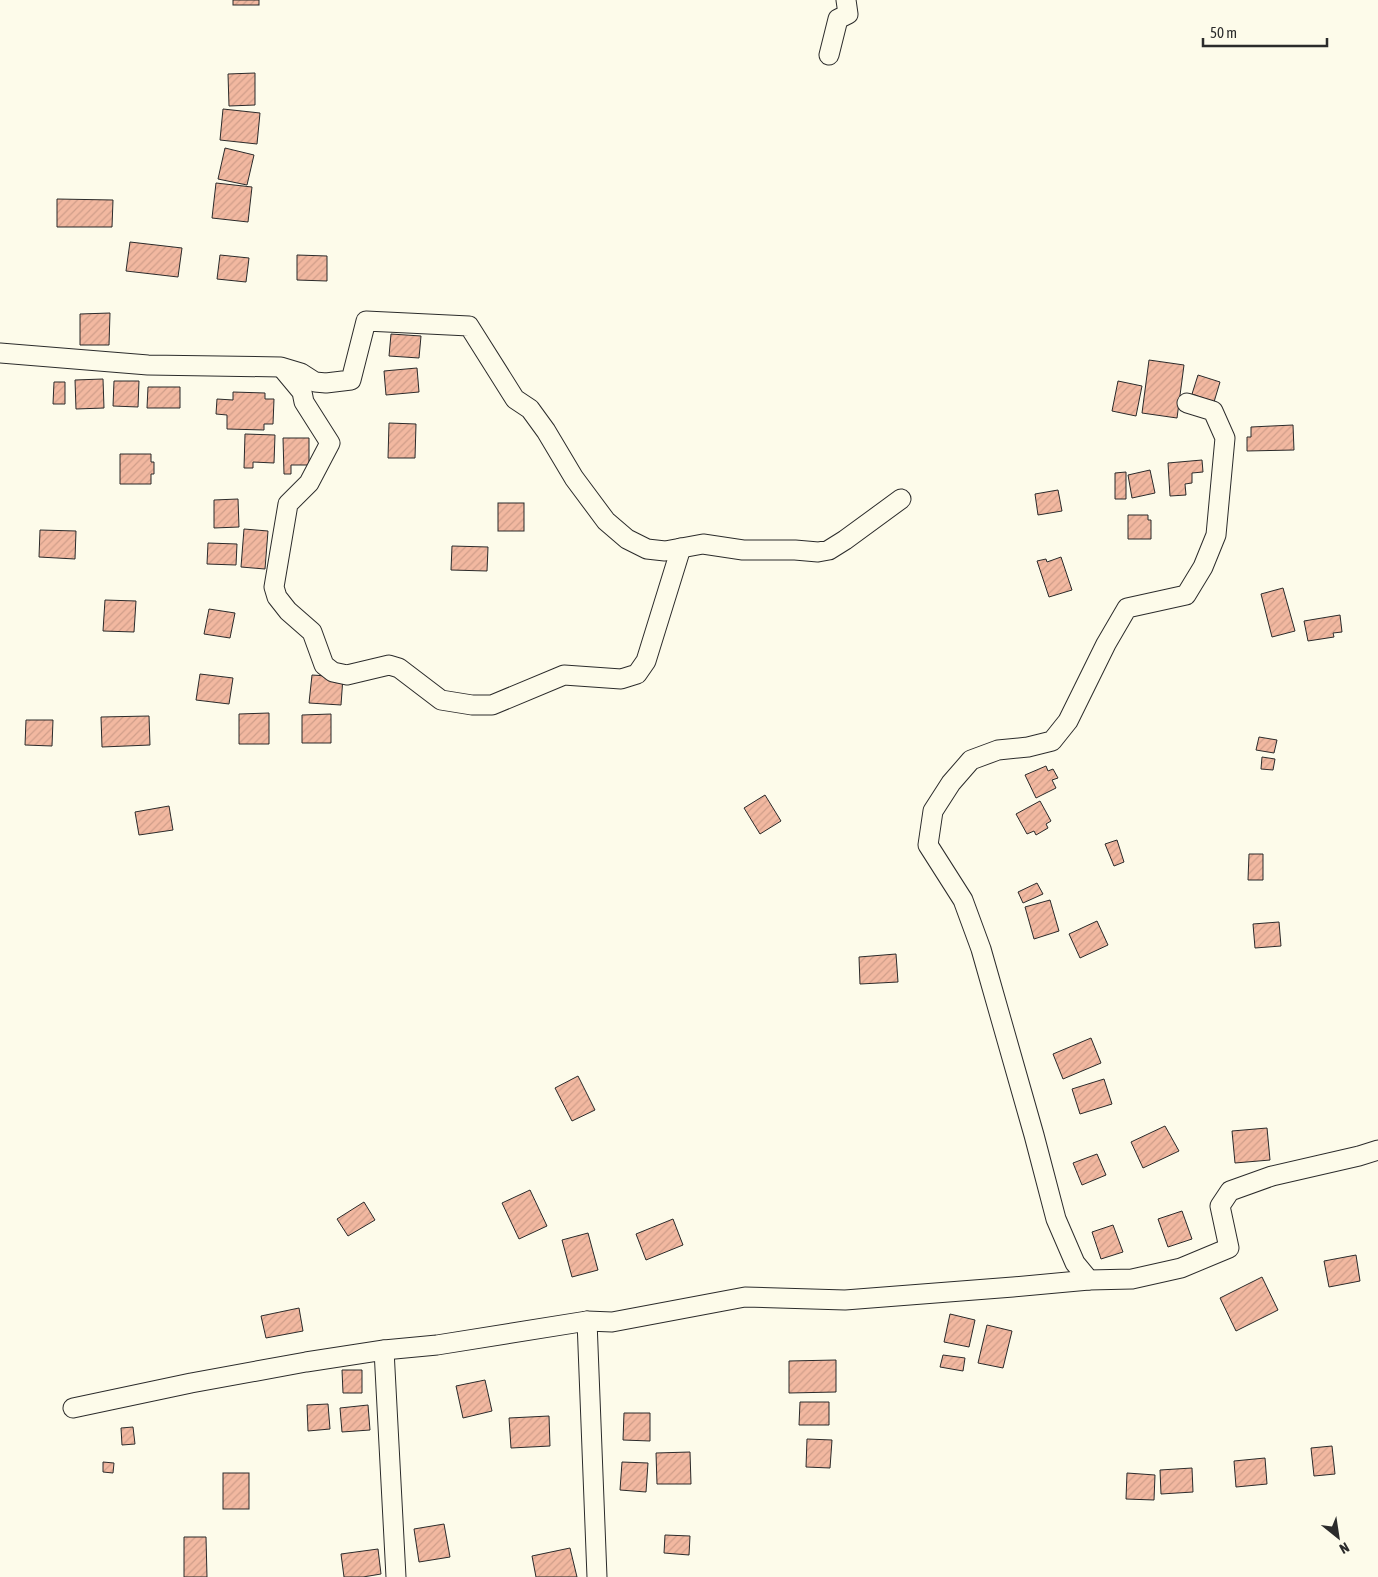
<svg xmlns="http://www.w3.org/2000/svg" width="1378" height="1577" font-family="'Asap Condensed',sans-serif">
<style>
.building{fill:url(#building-hatch);stroke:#2b2b2b}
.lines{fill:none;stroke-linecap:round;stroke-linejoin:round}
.minor-casing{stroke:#2b2b2b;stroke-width:21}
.minor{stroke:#fdfbea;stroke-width:19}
</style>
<defs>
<pattern id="building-hatch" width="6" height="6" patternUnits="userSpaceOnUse" patternTransform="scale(1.25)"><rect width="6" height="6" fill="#f2b8a0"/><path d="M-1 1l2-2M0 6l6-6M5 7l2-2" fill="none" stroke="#d09e8a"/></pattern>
</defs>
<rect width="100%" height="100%" fill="#fdfbea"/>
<g class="building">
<rect x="233" y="0" width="26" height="5"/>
<polygon points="255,73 255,105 229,106 228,74"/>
<polygon points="223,109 260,113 257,144 220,140"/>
<polygon points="225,148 254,155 247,185 218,179"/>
<polygon points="216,183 252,187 248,222 212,218"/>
<polygon points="57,199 113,200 112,227 57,227"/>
<polygon points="130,242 182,248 178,277 126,271"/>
<polygon points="220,255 249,258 246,282 217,279"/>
<polygon points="297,255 327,256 327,281 297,280"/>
<polygon points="110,313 109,345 80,345 80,314"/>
<polygon points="391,334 421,336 419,358 389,356"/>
<polygon points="1149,360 1184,365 1177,418 1142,413"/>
<polygon points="417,368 419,392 386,395 384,371"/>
<polygon points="1198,375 1220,382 1214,402 1192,394"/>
<polygon points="103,379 104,408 76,409 75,380"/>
<polygon points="114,381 139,381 138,407 113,406"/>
<polygon points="1118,381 1142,386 1136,416 1112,411"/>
<polygon points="54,382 65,382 65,404 53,404"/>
<polygon points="148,387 180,387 180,408 147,408"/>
<polygon points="233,392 265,393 265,399 274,399 273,424 264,424 264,430 227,429 227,415 216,414 217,399 233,400"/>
<polygon points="389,423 416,424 415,458 388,458"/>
<polygon points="1293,425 1294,450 1247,451 1247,437 1251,437 1251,427"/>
<polygon points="245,434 275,435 274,463 253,462 253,468 244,468"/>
<polygon points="283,438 309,438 309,465 291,465 291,474 284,474"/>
<polygon points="120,454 151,454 151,462 154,462 154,474 151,474 151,484 120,484"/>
<polygon points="1202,460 1203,472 1192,473 1192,483 1185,484 1186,495 1170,496 1168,463"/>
<polygon points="1150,470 1155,493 1132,498 1128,475"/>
<polygon points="1126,472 1126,499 1115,499 1115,473"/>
<polygon points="1058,490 1062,511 1038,515 1035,494"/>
<polygon points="238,499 239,527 214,528 214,500"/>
<rect x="498" y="503" width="26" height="28"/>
<polygon points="1128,515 1148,515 1148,520 1151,520 1151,539 1128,539"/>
<polygon points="244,529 268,531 265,569 241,567"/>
<polygon points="40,530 76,531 75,559 39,557"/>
<polygon points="208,543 237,544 236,565 207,564"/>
<polygon points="452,546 488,547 487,571 451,570"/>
<polygon points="1061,557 1072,590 1049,597 1037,561 1046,559 1047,562"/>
<polygon points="1283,588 1295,631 1272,637 1261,594"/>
<polygon points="105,600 136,601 134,632 103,631"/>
<polygon points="209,609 235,613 230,638 204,634"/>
<polygon points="1340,615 1342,632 1333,633 1334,637 1308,641 1304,621"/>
<polygon points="200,674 233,678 229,704 196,700"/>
<polygon points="312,675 343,677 341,705 309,703"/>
<polygon points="269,713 269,744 239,744 239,714"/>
<polygon points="331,714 331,743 302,743 302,715"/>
<polygon points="149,716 150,745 102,747 101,717"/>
<polygon points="26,720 53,720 52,746 25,745"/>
<polygon points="1259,737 1277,740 1274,753 1256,750"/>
<polygon points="1262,757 1275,759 1273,770 1261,769"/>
<polygon points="1046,766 1048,771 1053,769 1058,778 1052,780 1056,788 1036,798 1025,775"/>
<polygon points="765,795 781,821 760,834 744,808"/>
<polygon points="1040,801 1051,821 1046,824 1048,828 1036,835 1034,831 1027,834 1016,814"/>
<polygon points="169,806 173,830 139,835 135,812"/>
<polygon points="1117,840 1124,862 1114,866 1105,844"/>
<polygon points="1249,854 1263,854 1263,880 1248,880"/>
<polygon points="1037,883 1043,894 1023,903 1018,892"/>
<polygon points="1050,900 1059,931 1034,939 1025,907"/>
<polygon points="1097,921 1108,945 1080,958 1069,934"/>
<polygon points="1279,922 1281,946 1255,948 1253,924"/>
<polygon points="896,954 898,982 860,984 859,957"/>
<polygon points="1091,1038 1101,1063 1063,1079 1053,1054"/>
<polygon points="578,1076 595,1110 572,1121 555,1088"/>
<polygon points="1104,1079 1112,1104 1080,1114 1072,1089"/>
<polygon points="1165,1126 1179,1151 1143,1168 1131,1142"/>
<polygon points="1267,1128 1270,1160 1235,1163 1232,1131"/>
<polygon points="1097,1154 1106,1175 1082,1185 1073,1163"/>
<polygon points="530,1190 547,1226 519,1239 502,1203"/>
<polygon points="364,1202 375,1220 348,1236 337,1219"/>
<polygon points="1182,1211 1192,1239 1168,1247 1158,1219"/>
<polygon points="673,1219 683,1245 646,1260 636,1234"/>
<polygon points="1113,1225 1123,1252 1101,1259 1092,1232"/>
<polygon points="588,1233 598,1270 572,1277 562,1240"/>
<polygon points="1356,1255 1360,1281 1329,1287 1324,1261"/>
<polygon points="1262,1277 1278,1310 1236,1331 1220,1298"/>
<polygon points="299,1308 303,1331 266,1338 261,1316"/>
<polygon points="950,1314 975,1320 969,1347 944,1342"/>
<polygon points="987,1325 1012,1331 1003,1368 978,1363"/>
<polygon points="943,1355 965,1358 963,1371 940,1367"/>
<polygon points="836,1360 836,1392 789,1393 789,1361"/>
<polygon points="342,1370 362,1370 362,1393 343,1393"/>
<polygon points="485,1380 492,1411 463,1418 456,1386"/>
<polygon points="800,1402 829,1402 829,1425 799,1425"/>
<polygon points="328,1404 330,1429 308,1431 307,1405"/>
<polygon points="368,1405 370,1430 342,1432 340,1408"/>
<polygon points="624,1413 650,1413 650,1441 623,1440"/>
<polygon points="549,1416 550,1446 511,1448 509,1418"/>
<polygon points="133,1427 135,1444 122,1445 121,1428"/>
<polygon points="807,1439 832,1440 830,1468 806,1467"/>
<polygon points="1332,1446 1335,1474 1314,1476 1311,1448"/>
<polygon points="690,1452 691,1484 657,1484 656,1453"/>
<polygon points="1265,1458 1267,1484 1236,1487 1234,1461"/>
<polygon points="103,1462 114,1463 113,1473 103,1472"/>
<polygon points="622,1462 648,1463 646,1492 620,1490"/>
<polygon points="1192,1468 1193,1492 1161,1494 1160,1470"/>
<rect x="223" y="1473" width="26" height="36"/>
<polygon points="1127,1473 1155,1475 1154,1500 1126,1499"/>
<polygon points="444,1524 450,1557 419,1562 414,1529"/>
<polygon points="665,1535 690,1536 689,1555 664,1553"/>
<polygon points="184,1537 206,1537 207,1577 184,1577"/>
<polygon points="570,1548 577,1577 536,1577 532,1556"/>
<polygon points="378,1549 381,1574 363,1577 344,1577 341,1554"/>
</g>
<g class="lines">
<g class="minor-casing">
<g id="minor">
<polyline points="829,55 838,19 848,14 846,0"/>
<polyline points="0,353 148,365 281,367 301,373 315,382 326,383 351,380 366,321 469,326 515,399 530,409 546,431 574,478 606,521 627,539 647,549 665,551 703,544 743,550 795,550 818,552 829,550 845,540 901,499"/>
<polyline points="282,368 302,392 304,402 330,443 309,483 288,504 274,587 277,597 288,611 312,632 324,665 333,672 347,675 389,665 399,668 441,700 472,705 492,705 564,675 621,679 637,674 646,661 681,548"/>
<polyline points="1187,403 1213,411 1225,438 1216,535 1203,567 1186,595 1127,608 1106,644 1068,721 1052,741 1028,747 998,750 971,760 951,783 933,811 928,845 963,900 981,949 1034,1135 1056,1219 1075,1263 1089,1280 1132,1279 1181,1268 1229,1248 1220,1206 1230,1191 1272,1176 1359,1156 1378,1150"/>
<polyline points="587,1321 597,1577"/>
<polyline points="384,1350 396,1577"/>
<polyline points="73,1408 191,1383 306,1362 384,1350 437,1345 587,1321 612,1322 745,1297 845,1300 1013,1287 1089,1280"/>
</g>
</g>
<use href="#minor" class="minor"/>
</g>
<g transform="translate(1338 1537) rotate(150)" stroke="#fdfbea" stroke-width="4" paint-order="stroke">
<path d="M0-4L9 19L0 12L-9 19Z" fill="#2b2b2b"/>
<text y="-8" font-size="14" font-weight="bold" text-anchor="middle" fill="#2b2b2b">N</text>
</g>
<path d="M1203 38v8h124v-8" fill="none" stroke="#2b2b2b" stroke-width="2.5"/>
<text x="1210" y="38" font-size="15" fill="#2b2b2b" stroke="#fdfbea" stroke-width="4" paint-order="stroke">50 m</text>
</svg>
